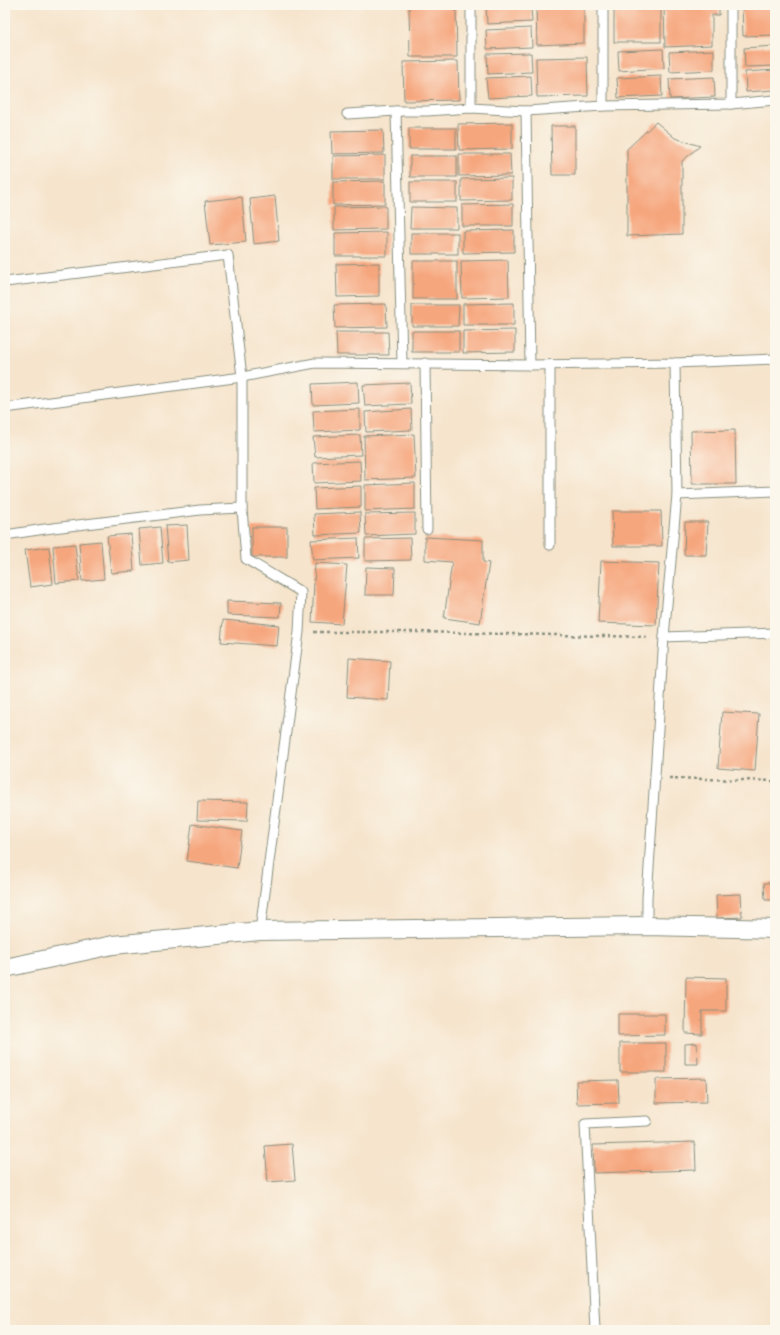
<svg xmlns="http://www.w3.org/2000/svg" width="780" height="1335" font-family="'Architects Daughter',sans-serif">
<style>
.building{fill:#f6a67d}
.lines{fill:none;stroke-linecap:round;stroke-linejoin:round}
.lane-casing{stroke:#8a9080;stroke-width:11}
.street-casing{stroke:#8a9080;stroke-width:20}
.path{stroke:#8a9080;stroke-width:2.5;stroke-dasharray:3 3;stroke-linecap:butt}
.lane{stroke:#fff;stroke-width:9}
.street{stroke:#fff;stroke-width:18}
</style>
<rect width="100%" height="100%" fill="#fbf7ec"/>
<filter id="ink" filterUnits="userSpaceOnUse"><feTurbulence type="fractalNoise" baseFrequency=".025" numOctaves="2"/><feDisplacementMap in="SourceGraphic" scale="8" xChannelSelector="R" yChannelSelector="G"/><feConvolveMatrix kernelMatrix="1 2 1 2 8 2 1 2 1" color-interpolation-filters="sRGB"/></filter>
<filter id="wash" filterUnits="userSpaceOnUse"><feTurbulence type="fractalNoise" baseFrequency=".012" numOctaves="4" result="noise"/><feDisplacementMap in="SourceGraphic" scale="16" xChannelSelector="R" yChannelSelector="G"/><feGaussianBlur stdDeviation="0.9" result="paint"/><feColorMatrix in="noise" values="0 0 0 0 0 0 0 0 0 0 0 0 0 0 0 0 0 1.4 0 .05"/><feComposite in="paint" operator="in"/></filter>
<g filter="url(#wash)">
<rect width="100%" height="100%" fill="#f6e4cc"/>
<g id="blocks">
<g class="building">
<polygon points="409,5 456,5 457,57 410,57"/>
<polygon points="486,5 531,5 532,22 487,24"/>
<polygon points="584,5 584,43 537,45 536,6"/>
<rect x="614" y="5" width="47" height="37"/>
<polygon points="664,5 719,5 719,15 712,15 712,45 665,47"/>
<polygon points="742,5 775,5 775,35 743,36"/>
<polygon points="531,28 532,47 487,49 486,30"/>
<polygon points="775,46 775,66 745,67 744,48"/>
<polygon points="663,49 664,68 619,71 618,51"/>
<polygon points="714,50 714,70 670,72 669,52"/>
<polygon points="531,53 532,72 488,74 487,54"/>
<polygon points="587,57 588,96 537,97 536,58"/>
<polygon points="458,61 459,100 404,101 403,62"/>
<polygon points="775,70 775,90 746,92 745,72"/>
<polygon points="531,76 532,96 488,98 486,78"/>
<polygon points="661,76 662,96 618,98 617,78"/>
<polygon points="714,77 715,97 670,99 669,79"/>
<polygon points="656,122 675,138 700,146 682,161 682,234 627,236 627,149"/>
<polygon points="512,123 512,149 459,150 458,124"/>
<polygon points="551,126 575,126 575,175 552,175"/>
<rect x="409" y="128" width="47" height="21"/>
<polygon points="383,130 384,153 332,154 331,131"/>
<polygon points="459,154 510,154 511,175 459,176"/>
<polygon points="385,155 385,179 333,179 333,156"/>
<rect x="410" y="156" width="47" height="21"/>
<polygon points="512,178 512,200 461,201 461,179"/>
<polygon points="385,181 385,204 333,205 333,182"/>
<rect x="410" y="182" width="47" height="20"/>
<polygon points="275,196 279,241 254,244 250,199"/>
<polygon points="242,197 246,242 210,245 205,201"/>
<polygon points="513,204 513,226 462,226 462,205"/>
<polygon points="386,206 386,229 334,230 334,207"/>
<polygon points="411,207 457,208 457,228 410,228"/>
<polygon points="514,230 514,252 463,253 463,231"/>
<polygon points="387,232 387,256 335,256 335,233"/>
<rect x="411" y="233" width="47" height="21"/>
<polygon points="508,260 509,297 462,298 461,261"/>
<rect x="413" y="261" width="44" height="38"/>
<polygon points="379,263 379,296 337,297 336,264"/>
<polygon points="514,303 514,325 463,325 463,304"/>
<polygon points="386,304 387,327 335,328 334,305"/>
<polygon points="412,305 459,305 458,326 412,326"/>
<polygon points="515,330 515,352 463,353 463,331"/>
<rect x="412" y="331" width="47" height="21"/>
<polygon points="336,332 388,332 389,355 337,355"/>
<polygon points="358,382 359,403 313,405 312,384"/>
<polygon points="410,383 411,404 365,406 363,385"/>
<polygon points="360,409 360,430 314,432 313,411"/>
<polygon points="411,409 412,430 366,432 365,412"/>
<polygon points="735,430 736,484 692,484 691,431"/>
<polygon points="414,434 416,478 365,480 364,436"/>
<polygon points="360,435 361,455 315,457 313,437"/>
<polygon points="360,461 361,481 314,483 313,463"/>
<polygon points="415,483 415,509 365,511 365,485"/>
<polygon points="361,486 361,507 315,509 314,488"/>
<polygon points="612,511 661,511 662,546 613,546"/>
<polygon points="360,512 361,533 315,535 314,514"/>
<polygon points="415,513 415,534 366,536 365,514"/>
<polygon points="685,522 708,522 706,555 684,555"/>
<polygon points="187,525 189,560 168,562 165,526"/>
<polygon points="160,527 163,563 142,565 139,529"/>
<rect x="252" y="527" width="35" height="30"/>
<polygon points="131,534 134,571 111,573 107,536"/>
<polygon points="425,537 483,540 483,562 489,563 480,623 444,618 452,562 425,560"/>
<polygon points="358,538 359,558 313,560 311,540"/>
<polygon points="410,538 411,560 365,561 365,539"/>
<polygon points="101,541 104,579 82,581 79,543"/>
<polygon points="75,544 79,581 56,583 53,546"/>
<polygon points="49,547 53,584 30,587 25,550"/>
<polygon points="601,561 659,563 656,625 598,623"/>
<polygon points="315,563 347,565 342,624 312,622"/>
<polygon points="366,567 395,568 394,595 365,595"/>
<polygon points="227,601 281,603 280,617 227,615"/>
<polygon points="223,620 279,625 277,646 221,642"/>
<polygon points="349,658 390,661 388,700 347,697"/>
<polygon points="722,712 759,714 755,771 718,768"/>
<polygon points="198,801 248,802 247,821 197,820"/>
<polygon points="192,824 242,831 237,868 187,861"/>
<polygon points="764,883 775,883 775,900 765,900"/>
<polygon points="741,894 742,917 717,918 716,895"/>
<polygon points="686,977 726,978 726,1011 702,1011 702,1034 685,1033"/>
<polygon points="618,1014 665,1014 665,1035 618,1036"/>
<rect x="620" y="1043" width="46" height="29"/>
<polygon points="697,1043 698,1064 685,1064 685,1044"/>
<polygon points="706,1078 707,1102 656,1103 656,1079"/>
<polygon points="618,1080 619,1103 577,1104 576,1081"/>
<polygon points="695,1142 696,1170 594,1173 593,1145"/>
<polygon points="292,1144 295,1180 268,1182 265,1146"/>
</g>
</g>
</g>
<g filter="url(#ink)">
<use href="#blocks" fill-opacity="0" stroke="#8a9080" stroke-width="1"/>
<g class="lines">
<g class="lane-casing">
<g id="lane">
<polyline points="471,5 471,108"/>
<polyline points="603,5 603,106"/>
<polyline points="731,5 731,104"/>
<polyline points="526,111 530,365"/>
<polyline points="347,114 396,111"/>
<polyline points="5,282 228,255 242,377 242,508"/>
<polyline points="402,363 396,111 427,111 471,108 526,111 603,106 731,104 775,100"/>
<polyline points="425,363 427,529"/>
<polyline points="550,365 550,545"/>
<polyline points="5,408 242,377 315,363 530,365 675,363 775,359"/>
<polyline points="677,495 775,491"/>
<polyline points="5,535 45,529 200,510 242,508 246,559 301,592 299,632 260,931"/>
<polyline points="664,637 775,633"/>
<polyline points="647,926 647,898 664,637 677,495 675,363"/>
<polyline points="595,1330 585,1124 647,1121"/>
</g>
</g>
<g class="street-casing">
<polyline id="street" points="5,968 113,945 260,931 647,926 775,929"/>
</g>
<g class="path">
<polyline points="314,632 418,632 649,637"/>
<polyline points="669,778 775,781"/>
</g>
<use href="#lane" class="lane"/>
<use href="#street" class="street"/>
</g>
</g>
<rect width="780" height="1335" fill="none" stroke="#fbf7ec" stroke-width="20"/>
</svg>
